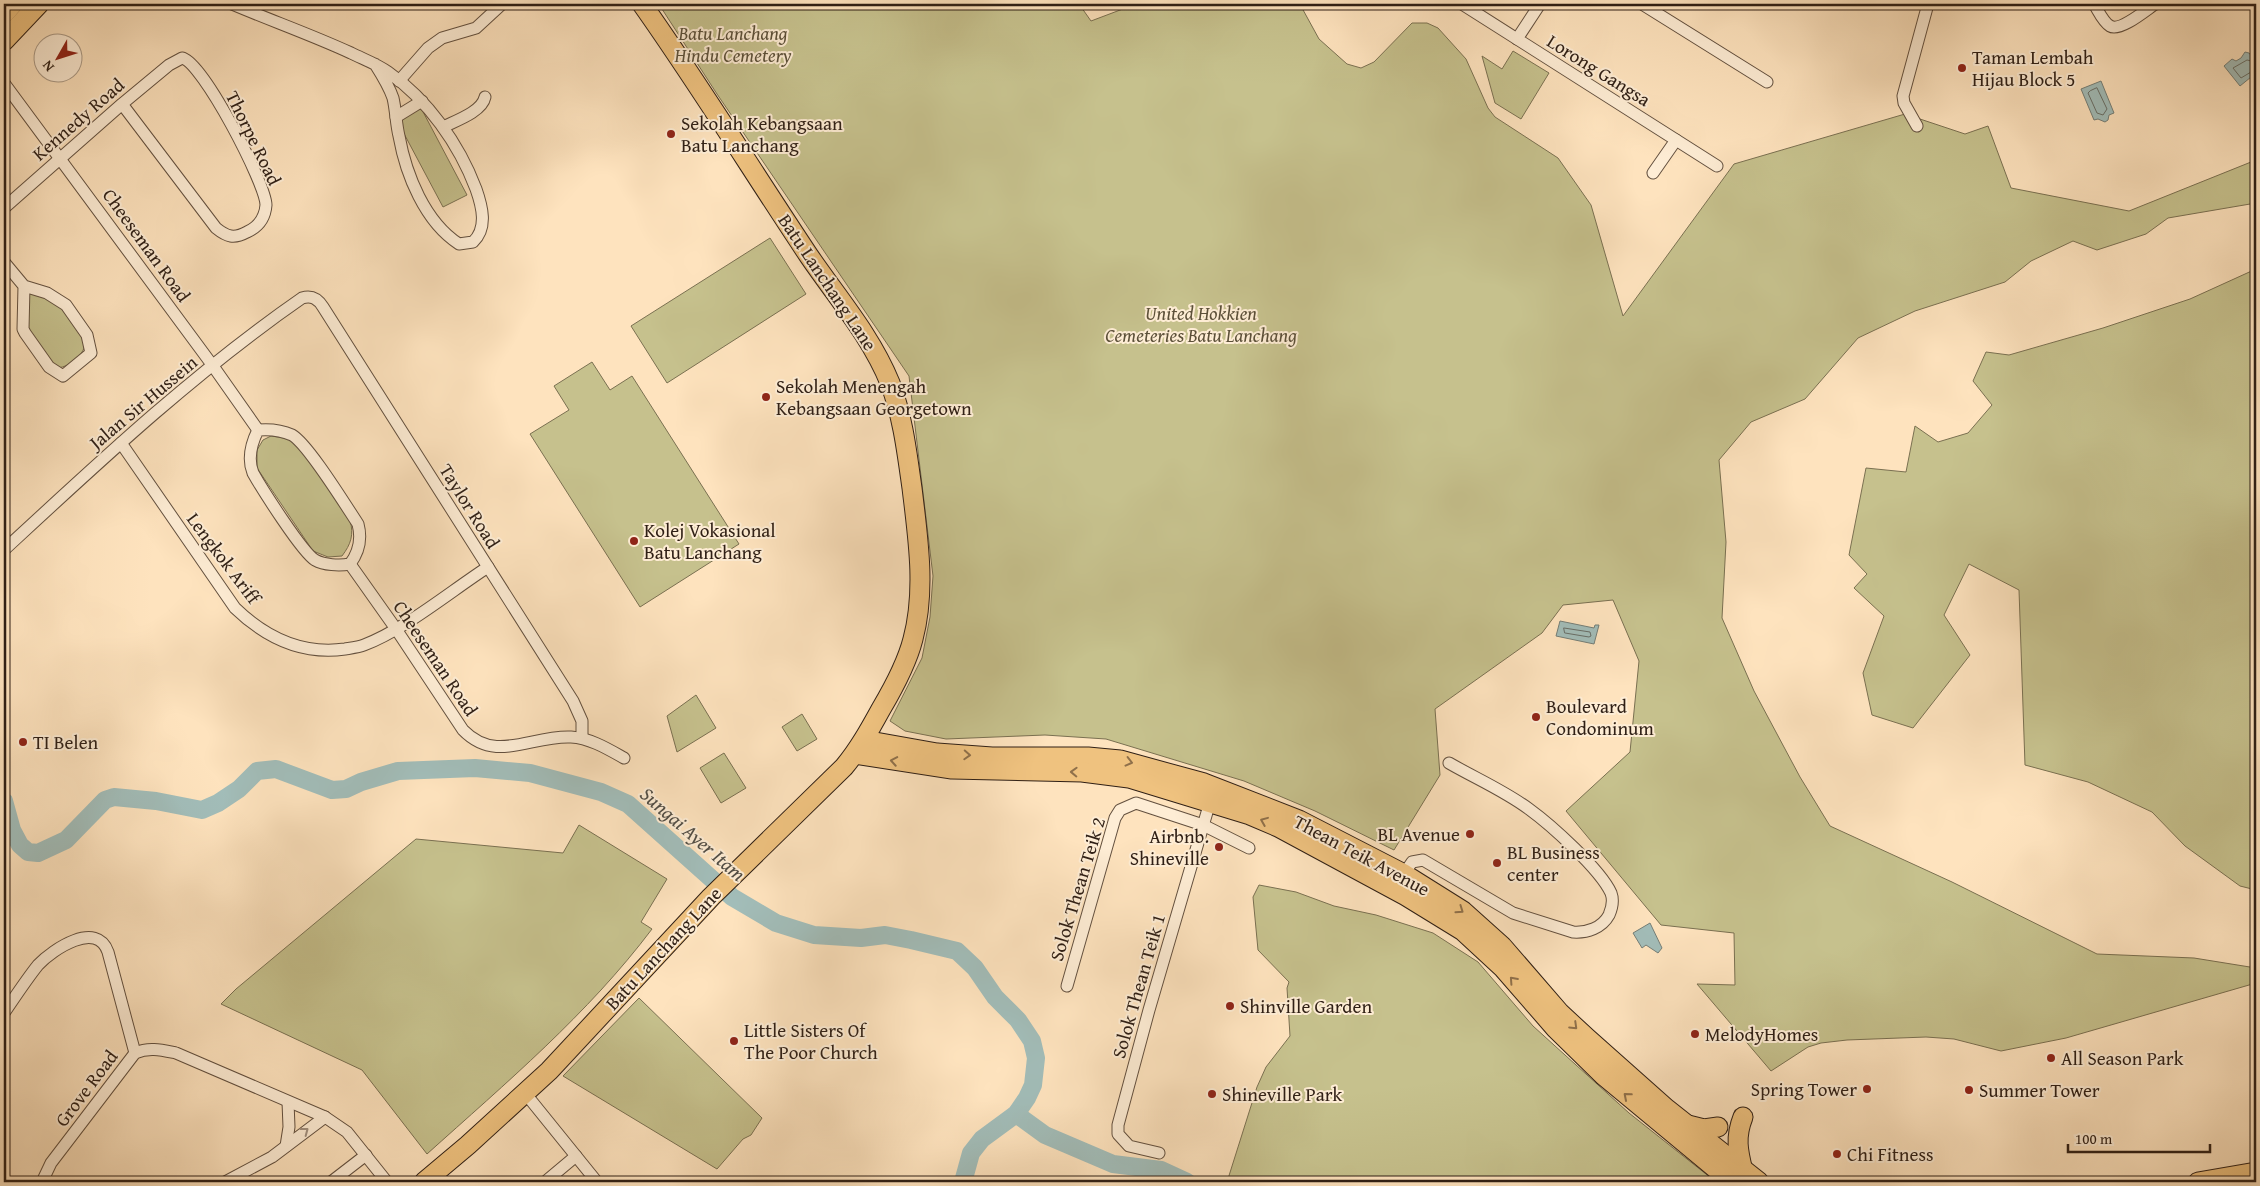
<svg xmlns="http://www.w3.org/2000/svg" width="2260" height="1186" font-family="'Gentium Book Plus',serif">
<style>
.green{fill:#c6c18d;stroke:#7a7051}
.water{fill:#a2bdb9;stroke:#747e77}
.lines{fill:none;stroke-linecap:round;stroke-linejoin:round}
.shore{stroke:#686e67;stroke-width:1}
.river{stroke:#a2bdb9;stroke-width:18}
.minor-casing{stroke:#63503f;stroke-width:13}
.primary-casing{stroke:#2f1f15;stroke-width:21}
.trunk-casing{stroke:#2f1f15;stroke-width:21}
.minor{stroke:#feedd5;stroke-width:11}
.primary{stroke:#efc27f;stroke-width:19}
.trunk{stroke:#efc27f;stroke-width:19}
.oneway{stroke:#8f704a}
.oneway2{stroke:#a1907f}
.poi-dot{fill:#8f2418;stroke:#feedd5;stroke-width:2}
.labels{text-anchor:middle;stroke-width:4;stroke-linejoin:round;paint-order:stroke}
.park-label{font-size:19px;font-style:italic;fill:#5c5039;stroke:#feedd5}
.poi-label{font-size:19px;fill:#2f1f15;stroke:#feedd5;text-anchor:start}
.street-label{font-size:19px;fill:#2f1f15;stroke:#feedd5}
.water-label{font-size:20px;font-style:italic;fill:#524e46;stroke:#feedd5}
</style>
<rect width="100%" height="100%" fill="#fee3be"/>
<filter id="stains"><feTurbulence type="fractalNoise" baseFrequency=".004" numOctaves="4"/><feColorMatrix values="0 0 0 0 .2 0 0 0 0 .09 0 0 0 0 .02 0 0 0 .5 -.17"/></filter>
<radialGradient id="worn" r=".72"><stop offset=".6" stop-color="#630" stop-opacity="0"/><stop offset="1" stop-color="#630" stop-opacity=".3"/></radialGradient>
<g class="green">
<polygon points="679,4 1079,4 1091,21 1136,4 1297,4 1302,8 1319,39 1347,64 1361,68 1374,62 1412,23 1427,23 1438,28 1466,59 1488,108 1495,117 1558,158 1591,205 1623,316 1734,164 1905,114 1965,134 1988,126 2011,188 2129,211 2256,160 2256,203 2168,218 2146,234 2097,250 2073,241 2031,261 2005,282 1915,311 1858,338 1805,399 1751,422 1719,460 1726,542 1722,618 1754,691 1800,777 1830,826 1952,882 2097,954 2194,958 2256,968 2256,983 2066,1038 2001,1051 1954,1039 1926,1037 1847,1040 1821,1043 1808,1047 1771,1071 1697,984 1735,985 1734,933 1661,925 1566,811 1630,752 1639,661 1613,600 1563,605 1542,633 1435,709 1440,775 1394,850 1315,811 1244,781 1106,739 1045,735 946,739 905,731 890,721 922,658 930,617 933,576 909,376 717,94 662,9 668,6 670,9"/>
<polygon points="1513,51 1549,73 1521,119 1495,103 1482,56 1502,69"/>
<polygon points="421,108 467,195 443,207 401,128 401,119"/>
<polygon points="770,238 806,294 667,383 631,326"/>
<polygon points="2256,269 2256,890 2240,886 2185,846 2152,812 2088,782 2025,765 2019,590 1969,564 1944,615 1970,655 1913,728 1872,715 1863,673 1884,616 1854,588 1867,574 1849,555 1866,468 1906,472 1915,426 1938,442 1968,433 1992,405 1973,381 1986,352 2009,355 2103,328 2190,299"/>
<path d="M30,293L56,301L85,338C88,352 71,367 57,368C49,361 31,339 28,329C25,320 25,300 30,293Z"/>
<polygon points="592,362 610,390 632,376 739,544 640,607 530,434 569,410 554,386"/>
<path d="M271,436L291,439L299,445L350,520C354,535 351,544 342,556L328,557L313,551L257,468V450L263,440Z"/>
<polygon points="696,695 716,728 677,752 667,716"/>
<polygon points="802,714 817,739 797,751 782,727"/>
<polygon points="724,753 746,788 721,803 700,768"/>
<path d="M579,825L667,879L641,922L652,929C588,1014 506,1083 427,1154L362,1070L221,1004L236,989L416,839L563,853Z"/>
<polygon points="1259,885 1296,892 1334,906 1376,915 1433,933 1478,962 1533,1026 1629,1113 1716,1182 1227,1182 1257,1087 1266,1067 1290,1036 1287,988 1289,982 1258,950 1253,897"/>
<polygon points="639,998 762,1118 751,1135 743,1139 717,1169 563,1076"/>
</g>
<g class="water">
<polygon points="2245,52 2249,53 2253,58 2256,56 2256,73 2240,86 2224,66 2232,59 2236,61 2241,58"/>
<polygon points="2101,81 2114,113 2109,115 2108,120 2105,122 2098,119 2094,120 2081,89"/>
<polygon points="1560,621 1594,628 1595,625 1599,625 1594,644 1556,636"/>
<polygon points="1650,923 1662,948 1658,953 1646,945 1642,948 1633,933"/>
</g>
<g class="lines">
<g class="shore">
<polyline points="2256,62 2247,60 2233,68 2241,78 2256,69"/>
<polygon points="2097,88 2107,109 2103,115 2097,113 2088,93 2090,91"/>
<polygon points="1564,628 1590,632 1591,636 1589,637 1565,633"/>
</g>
<g class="river">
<polyline points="4,801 12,830 20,845 28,852 38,853 66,840 105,800 114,797 156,801 202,810 218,803 239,789 257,771 276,769 332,790 346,789 361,782 398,771 475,768 530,773 601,792 628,804 732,897 776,923 814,935 861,938 885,935 911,940 957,951 975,968 995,997 1018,1020 1032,1041 1036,1058 1033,1085 1027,1098 1016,1114 982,1139 971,1153 963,1182"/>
<polyline points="1016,1114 1045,1135 1113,1164 1161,1170 1187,1182"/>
</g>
<g class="minor-casing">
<g id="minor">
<path d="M232,4C272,21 312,35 351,53C363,59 377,64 388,72C428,100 459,144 476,189C482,206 488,228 473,242L459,244C425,222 406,175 399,136C396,124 396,111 393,98C389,86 382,75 375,64"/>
<polyline points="1462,4 1717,166"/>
<polyline points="1642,4 1767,82"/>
<path d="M2094,4C2098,10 2103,22 2110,26C2120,32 2146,10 2155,4"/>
<polyline points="1517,39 1540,4"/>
<polyline points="399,81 428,48 442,38 476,28 502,4"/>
<polyline points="4,83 213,366 258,430"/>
<polyline points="396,117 422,101"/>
<polyline points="1917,126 1904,103 1903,96 1928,4"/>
<path d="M443,127C455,121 482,112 485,97"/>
<polyline points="1653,173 1676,140"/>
<path d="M4,208L122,104L169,65L182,58C202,61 266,184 266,205C265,218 258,227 247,232C234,239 227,237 216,228L122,104"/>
<polyline points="4,262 24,286 47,293 66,305 87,335 91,353 63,376 49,367 25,333 23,329 24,286"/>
<path d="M258,430C269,429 281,430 292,435C308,444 346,506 358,524C362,539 359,552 350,564C339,566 324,565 315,560C302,552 262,489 253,473C247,458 251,444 258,430Z"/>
<path d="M121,443L235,608C266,638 302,655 345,649C351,648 359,647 364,645C404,630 451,591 488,567"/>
<path d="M4,550C99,462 195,372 302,298C312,295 318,299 323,307L573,701L582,721V738"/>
<path d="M350,564L396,629L463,730C496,764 531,735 571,737C590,738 608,749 624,758"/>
<path d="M1404,874L1412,862L1423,860L1513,913L1573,932C1587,933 1602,928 1609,915C1612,908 1614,901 1611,893C1600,869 1551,825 1529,809C1505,791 1475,778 1449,763"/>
<polyline points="1067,986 1115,818 1120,810 1136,803 1203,825 1249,848"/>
<path d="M4,1013C15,997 26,980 38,965C53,949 97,920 108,952L135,1053"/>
<polyline points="525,1093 597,1182"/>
<polyline points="286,1146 289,1127 288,1102"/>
<polyline points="1159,1153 1129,1146 1118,1134 1118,1125 1149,1010 1210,802"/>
<path d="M42,1182L51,1163L135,1053C149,1047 161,1050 176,1053L325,1117L347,1132L387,1182"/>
<polyline points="225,1182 272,1157 325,1117"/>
<polyline points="331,1182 366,1155"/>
<polyline points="545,1182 576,1156"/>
</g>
</g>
<g class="primary-casing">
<g id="primary">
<polyline points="864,740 937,753 992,757 1088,757 1120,760 1204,783 1299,820 1404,874 1463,911 1502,946 1560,1013 1587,1038 1667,1109 1759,1182"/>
<polyline points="855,754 952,769 1082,772 1129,778 1250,815 1278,827 1406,896 1463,931 1503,968 1556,1029 1604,1076 1732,1182"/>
<polyline points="1688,1125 1704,1129 1718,1127"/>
<path d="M1743,1171C1738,1151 1735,1137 1743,1117"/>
<path d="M424,1182L468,1145L549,1071L711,897L844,767C859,749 870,729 881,709C894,687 907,663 913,639C926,590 918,538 912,488C907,453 903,417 890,383C871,336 837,297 809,256C753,172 700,86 642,4"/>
<polyline points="2198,1182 2256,1172"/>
</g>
</g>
<g class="trunk-casing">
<g id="trunk">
<polyline points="4,14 13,4"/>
<polyline points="4,41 39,4"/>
</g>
</g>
<use href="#minor" class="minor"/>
<use href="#primary" class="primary"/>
<use href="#trunk" class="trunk"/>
</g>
<defs><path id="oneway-chevron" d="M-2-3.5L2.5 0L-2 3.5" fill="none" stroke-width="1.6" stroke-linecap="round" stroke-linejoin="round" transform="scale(1.25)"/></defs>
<g class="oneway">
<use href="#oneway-chevron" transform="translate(967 755) rotate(3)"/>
<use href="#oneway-chevron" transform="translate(894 761) rotate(-170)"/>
<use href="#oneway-chevron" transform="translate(1129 762) rotate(14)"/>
<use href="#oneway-chevron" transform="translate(1074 772) rotate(-178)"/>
<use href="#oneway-chevron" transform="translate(1264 821) rotate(-158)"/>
<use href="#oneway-chevron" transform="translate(1460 910) rotate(35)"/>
<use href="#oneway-chevron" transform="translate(1513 980) rotate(-132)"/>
<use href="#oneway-chevron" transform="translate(1574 1026) rotate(44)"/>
<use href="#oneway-chevron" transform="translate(1627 1096) rotate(-139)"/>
</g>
<use class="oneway2" href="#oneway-chevron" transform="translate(305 1131) rotate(-37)"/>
<g class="poi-dot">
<circle cx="1962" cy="68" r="5"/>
<circle cx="671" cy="134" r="5"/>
<circle cx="766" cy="397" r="5"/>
<circle cx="634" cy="541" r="5"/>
<circle cx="1536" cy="717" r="5"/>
<circle cx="23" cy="742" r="5"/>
<circle cx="1470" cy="834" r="5"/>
<circle cx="1219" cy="847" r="5"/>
<circle cx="1497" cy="863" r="5"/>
<circle cx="1230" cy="1006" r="5"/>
<circle cx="1695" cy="1034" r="5"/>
<circle cx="734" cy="1041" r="5"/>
<circle cx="2051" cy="1058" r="5"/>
<circle cx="1867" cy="1089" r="5"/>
<circle cx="1969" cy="1090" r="5"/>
<circle cx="1212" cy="1094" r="5"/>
<circle cx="1837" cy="1154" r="5"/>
</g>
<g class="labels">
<g class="park-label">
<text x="733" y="40">Batu Lanchang<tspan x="733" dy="22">Hindu Cemetery</tspan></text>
<text x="1201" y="320">United Hokkien<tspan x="1201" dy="22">Cemeteries Batu Lanchang</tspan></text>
</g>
<g class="poi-label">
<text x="1972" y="64">Taman Lembah<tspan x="1972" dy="22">Hijau Block 5</tspan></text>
<text x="681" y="130">Sekolah Kebangsaan<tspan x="681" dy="22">Batu Lanchang</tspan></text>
<text x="776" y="393">Sekolah Menengah<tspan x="776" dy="22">Kebangsaan Georgetown</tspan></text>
<text x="644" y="537">Kolej Vokasional<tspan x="644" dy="22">Batu Lanchang</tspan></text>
<text x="1546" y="713">Boulevard<tspan x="1546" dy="22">Condominum</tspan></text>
<text x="33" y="749">TI Belen</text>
<text x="1460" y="841" text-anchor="end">BL Avenue</text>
<text x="1209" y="843" text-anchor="end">Airbnb.<tspan x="1209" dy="22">Shineville</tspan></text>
<text x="1507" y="859">BL Business<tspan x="1507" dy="22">center</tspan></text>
<text x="1240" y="1013">Shinville Garden</text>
<text x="744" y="1037">Little Sisters Of<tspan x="744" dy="22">The Poor Church</tspan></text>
<text x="1705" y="1041">MelodyHomes</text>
<text x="2061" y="1065">All Season Park</text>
<text x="1857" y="1096" text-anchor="end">Spring Tower</text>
<text x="1979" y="1097">Summer Tower</text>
<text x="1222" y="1101">Shineville Park</text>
<text x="1847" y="1161">Chi Fitness</text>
</g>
<g class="street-label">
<text transform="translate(1599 70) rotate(32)" y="7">Lorong Gangsa</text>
<text transform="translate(78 119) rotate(-41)" y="7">Kennedy Road</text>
<text transform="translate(254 138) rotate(64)" y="7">Thorpe Road</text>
<text transform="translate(147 245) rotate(54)" y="7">Cheeseman Road</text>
<text transform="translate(828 282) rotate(56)" y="7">Batu Lanchang Lane</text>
<text transform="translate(143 402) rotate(-40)" y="7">Jalan Sir Hussein</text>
<text transform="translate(470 506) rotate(58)" y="7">Taylor Road</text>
<text transform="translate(224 558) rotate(53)" y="7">Lengkok Ariff</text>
<text transform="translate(436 658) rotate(56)" y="7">Cheeseman Road</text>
<text transform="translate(1362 855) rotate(28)" y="7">Thean Teik Avenue</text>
<text transform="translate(1077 889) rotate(-73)" y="7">Solok Thean Teik 2</text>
<text transform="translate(663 948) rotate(-47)" y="7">Batu Lanchang Lane</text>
<text transform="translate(1138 986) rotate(-74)" y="7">Solok Thean Teik 1</text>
<text transform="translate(86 1088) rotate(-53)" y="7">Grove Road</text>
</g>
<g class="water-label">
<text transform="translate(693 834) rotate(41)" y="7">Sungai Ayer Itam</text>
</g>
</g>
<rect width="2260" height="1186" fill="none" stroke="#fee3be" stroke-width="20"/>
<rect x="5" y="5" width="2250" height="1176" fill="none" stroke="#2f1f15" stroke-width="2.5"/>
<rect x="10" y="10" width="2240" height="1166" fill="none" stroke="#2f1f15"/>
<g transform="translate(58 58) rotate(231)"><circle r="24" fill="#feedd5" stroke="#ab9b88"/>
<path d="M0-4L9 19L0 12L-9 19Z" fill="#8f2418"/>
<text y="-8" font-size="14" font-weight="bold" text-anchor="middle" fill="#2f1f15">N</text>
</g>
<path d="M2068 1144v8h142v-8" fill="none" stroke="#2f1f15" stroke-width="2.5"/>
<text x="2075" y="1144" font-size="15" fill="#2f1f15" stroke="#feedd5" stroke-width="4" paint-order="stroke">100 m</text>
<rect width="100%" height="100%" filter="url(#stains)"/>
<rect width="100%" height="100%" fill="url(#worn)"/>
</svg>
